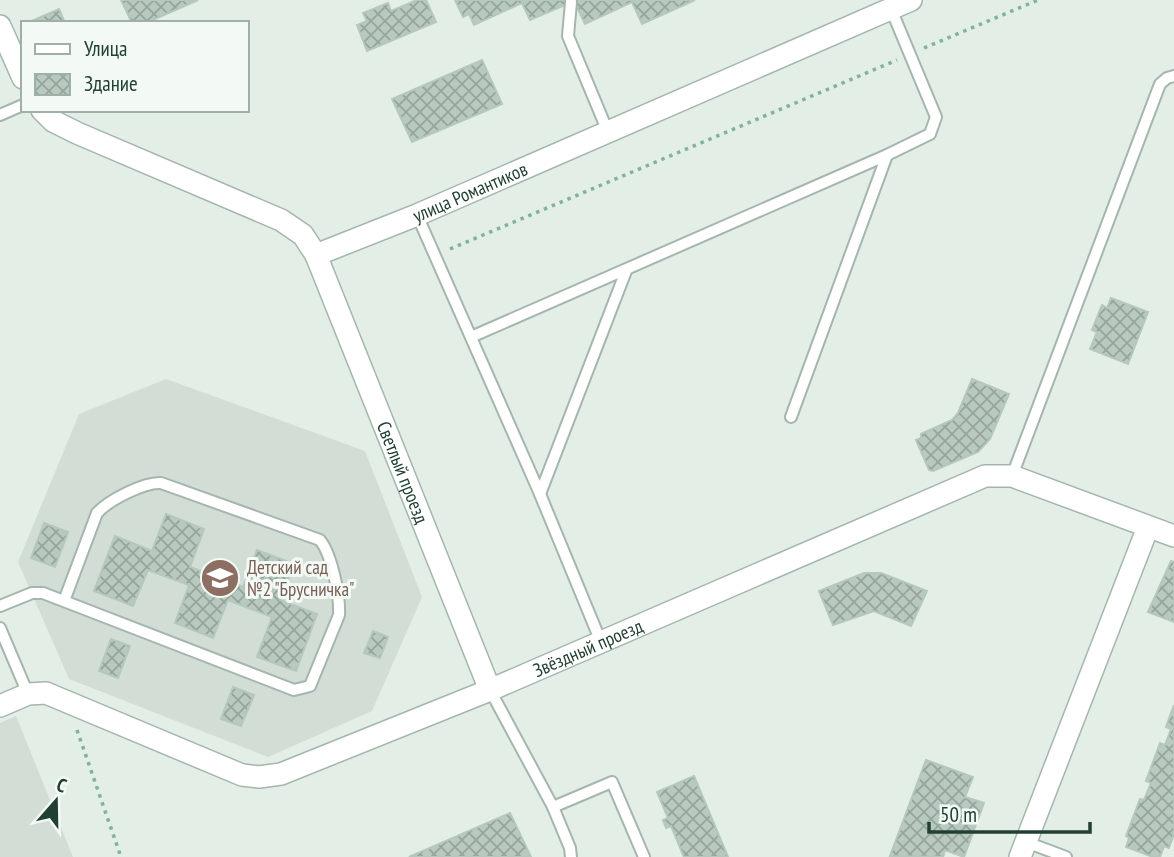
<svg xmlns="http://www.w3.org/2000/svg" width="1174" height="857" font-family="'PT Sans Narrow',sans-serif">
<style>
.built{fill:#d1ddd5}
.building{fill:url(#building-cross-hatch);stroke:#b4c8bc;stroke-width:2}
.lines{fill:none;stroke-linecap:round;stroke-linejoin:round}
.service-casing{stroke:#a5b6ad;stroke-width:14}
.minor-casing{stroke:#a5b6ad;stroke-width:24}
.path{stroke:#81b39b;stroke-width:3.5;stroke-dasharray:3.5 5;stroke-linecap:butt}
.service{stroke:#fff;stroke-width:10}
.minor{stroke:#fff;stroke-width:21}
.labels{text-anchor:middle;stroke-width:6;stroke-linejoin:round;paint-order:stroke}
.street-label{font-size:19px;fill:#214032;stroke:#f3faf5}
.education-label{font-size:19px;fill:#785e54;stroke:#f3faf5;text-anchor:start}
</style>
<defs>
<pattern id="building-cross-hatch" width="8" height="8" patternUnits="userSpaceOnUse" patternTransform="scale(1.75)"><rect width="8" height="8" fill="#b8c9bf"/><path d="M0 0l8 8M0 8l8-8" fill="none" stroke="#95a59c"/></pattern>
</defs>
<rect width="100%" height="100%" fill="#e3eee7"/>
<g class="built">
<polygon points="166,379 365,451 422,597 372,711 268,757 69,679 18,562 79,414"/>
<polygon points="16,716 73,857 0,857 0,723"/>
</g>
<g class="building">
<polygon points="121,0 198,0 146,23 132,23"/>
<polygon points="417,0 426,0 436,22 367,51 357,25 367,21 363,13 388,3 391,11"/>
<polygon points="455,0 695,0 642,24 632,2 585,24 574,1 530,20 522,3 474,25 469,14 463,17"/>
<polygon points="59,9 65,23 32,23 32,21"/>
<polygon points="482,60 502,104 412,142 392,99"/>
<polygon points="1111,298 1148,312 1128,364 1090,349 1097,332 1092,330 1102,305 1107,308"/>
<polygon points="972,379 1009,394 990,439 978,452 933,471 929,470 916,440 921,438 921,434 952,420 958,413"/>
<polygon points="166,514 204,529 190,567 243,587 257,550 294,564 280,600 317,614 296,671 257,657 272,617 228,600 213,638 175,623 189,585 148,570 133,606 94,591 115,536 152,551"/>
<polygon points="44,523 68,532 55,567 31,558"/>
<polygon points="1171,561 1174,562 1174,622 1148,612"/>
<polygon points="864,573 881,573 927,591 911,626 874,611 833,625 819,591"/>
<polygon points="373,631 388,637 380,658 364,653"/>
<polygon points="111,639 130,646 118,678 99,671"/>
<polygon points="233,687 254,695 241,726 221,719"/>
<polygon points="1174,705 1174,834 1169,848 1164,846 1160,857 1153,857 1126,847 1129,838 1126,836 1140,799 1144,800 1151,783 1146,781 1160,743 1165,745 1171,729 1166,727"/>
<polygon points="926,760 973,777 965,797 984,803 964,857 945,850 943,857 890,856"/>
<polygon points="694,776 728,857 684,857 671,826 666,828 663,820 668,818 657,792"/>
<polygon points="510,813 531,857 409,857"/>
</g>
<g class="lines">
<g class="service-casing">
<g id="service">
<polyline points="571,2 568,36 608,132"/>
<polyline points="0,115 23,105"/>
<polyline points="417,215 540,494 601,642"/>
<polyline points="471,337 887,155 930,134 936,117 891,9"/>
<polyline points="791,417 887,155"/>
<polyline points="1012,476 1160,84 1167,78 1174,76"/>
<polyline points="540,494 626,271"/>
<path d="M0,606L32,593H43L294,690L310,686L339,615C340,596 332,555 320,540L161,483C144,482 109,500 97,513L64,601"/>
<polyline points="0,628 28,694"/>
<polyline points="490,690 553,807 570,848 571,857"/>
<polyline points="553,807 612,782 644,857"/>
<polyline points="1026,842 1066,857"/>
</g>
</g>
<g class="minor-casing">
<g id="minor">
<polyline points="0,26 23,78"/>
<path id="s1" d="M42,110L53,121L77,133L281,220L303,235L316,255L417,215L911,0"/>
<path id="s2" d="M316,255L490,690"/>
<path id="s3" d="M0,706L28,694L46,693L242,775L259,777L281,774L490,690L985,476H1012L1174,536"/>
<polyline points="1020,857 1148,527"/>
</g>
</g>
<g class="path">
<polyline points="924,48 1038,0"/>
<polyline points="450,249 897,60"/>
<polyline points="77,730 121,857"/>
</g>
<use href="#service" class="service"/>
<use href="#minor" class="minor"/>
</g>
<defs>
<g id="school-disc" transform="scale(2.0125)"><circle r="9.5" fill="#8d6e63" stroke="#f3faf5"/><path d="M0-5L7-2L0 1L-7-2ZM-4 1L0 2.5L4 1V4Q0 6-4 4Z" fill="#fff"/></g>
</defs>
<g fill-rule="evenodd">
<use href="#school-disc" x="220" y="578"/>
</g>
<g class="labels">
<g class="street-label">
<text dy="7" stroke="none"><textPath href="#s1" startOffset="481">улица Романтиков</textPath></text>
<text dy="7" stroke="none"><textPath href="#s2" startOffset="234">Светлый проезд</textPath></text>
<text dy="7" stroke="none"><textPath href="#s3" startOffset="632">Звёздный проезд</textPath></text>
</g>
<g class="education-label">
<text x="247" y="574">Детский сад<tspan x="247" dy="22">№2 "Брусничка"</tspan></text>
</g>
</g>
<rect x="21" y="21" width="228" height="91" fill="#f3faf5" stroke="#9fb0a7" stroke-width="2"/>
<rect x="35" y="44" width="35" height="10" fill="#ffffff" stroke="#9fb0a7" stroke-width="2"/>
<text x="84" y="56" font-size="21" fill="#214032">Улица</text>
<rect x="35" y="74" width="35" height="21" fill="url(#building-cross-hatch)" stroke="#9fb0a7" stroke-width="2"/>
<text x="84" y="91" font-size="21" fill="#214032">Здание</text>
<g transform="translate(56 801) rotate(20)" stroke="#f3faf5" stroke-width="5" paint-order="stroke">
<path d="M0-5L12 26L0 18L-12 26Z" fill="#214032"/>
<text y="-10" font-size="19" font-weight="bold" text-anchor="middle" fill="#214032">С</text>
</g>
<path d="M929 822v10h161v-10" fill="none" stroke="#214032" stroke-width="3.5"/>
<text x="940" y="822" font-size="21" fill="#214032" stroke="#f3faf5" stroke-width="5" paint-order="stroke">50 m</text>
</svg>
